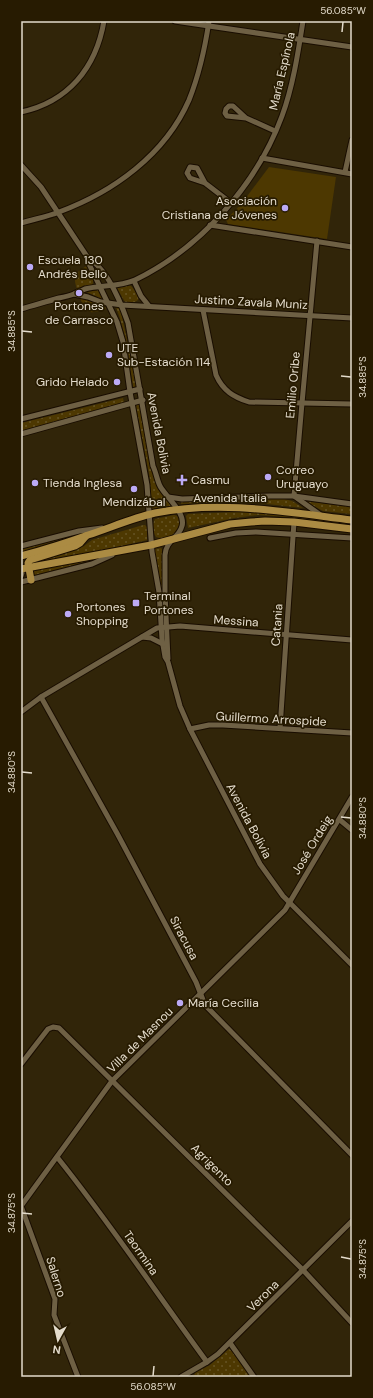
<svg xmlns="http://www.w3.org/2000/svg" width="373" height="1398" font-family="'DM Sans',sans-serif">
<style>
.grass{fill:url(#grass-dots)}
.green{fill:#4d3801}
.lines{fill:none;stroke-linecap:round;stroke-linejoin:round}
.minor-casing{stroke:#190d00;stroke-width:7}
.major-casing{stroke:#190d00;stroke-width:9}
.minor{stroke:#6e6044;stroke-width:5}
.major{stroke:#ab8b43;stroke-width:7}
.ticks{fill:none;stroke:#e4dccc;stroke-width:1.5}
.poi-dot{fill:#bcaaf6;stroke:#271b01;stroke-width:1.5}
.labels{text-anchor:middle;stroke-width:3.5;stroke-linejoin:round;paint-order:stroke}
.street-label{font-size:12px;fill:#e4dccc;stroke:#271b01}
.poi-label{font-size:12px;fill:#e4dccc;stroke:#271b01;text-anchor:start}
.neatline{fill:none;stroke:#e4dccc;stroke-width:1.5}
.ticks-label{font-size:10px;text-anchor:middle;fill:#e4dccc}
</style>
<defs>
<pattern id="grass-dots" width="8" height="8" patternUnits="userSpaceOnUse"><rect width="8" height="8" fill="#4d3801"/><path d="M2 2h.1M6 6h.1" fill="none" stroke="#665425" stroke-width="1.8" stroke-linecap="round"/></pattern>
</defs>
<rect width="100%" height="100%" fill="#312509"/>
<g class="grass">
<path d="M87,266C90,272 96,279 92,285L77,289C73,277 75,272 87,266Z"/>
<polygon points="130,285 133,288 139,296 138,300 135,302 125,302 117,288"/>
<polygon points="99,290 104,299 103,300 87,292"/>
<path d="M80,298H83L107,308C91,314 87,316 80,298Z"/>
<path d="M116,307H120L137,387L136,389L133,387C129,360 126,333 116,307Z"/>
<polygon points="123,398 124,403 21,432 21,423"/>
<polygon points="139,404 140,406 160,490 171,504 170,506 152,509 150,479 136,406"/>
<polygon points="280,498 292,501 303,508 241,501 181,504 181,502"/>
<polygon points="304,501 352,507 352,514 323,511"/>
<polygon points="242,512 273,514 352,523 352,525 289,517 259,515 234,518 188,528 186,516 188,514"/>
<path d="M174,515L178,516C187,529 167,542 156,537C153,533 152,524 155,519Z"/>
<polygon points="143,525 145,525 147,527 147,540 101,551 32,563 84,546 92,540"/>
<polygon points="74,534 74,535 21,552 21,548"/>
<polygon points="161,548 162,549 163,620 161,589 154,551 155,549"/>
<polygon points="90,560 35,577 34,577 32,570"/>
<polygon points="229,1349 233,1352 251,1377 194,1377 195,1373 210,1365"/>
</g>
<polygon class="green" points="269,167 336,177 327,239 228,224 226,220 242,203"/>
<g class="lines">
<g class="minor-casing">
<g id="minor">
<polyline points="175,21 352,47"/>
<path d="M21,112C68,102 96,68 104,21"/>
<polyline points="246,118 227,116 225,113 226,109 229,106 233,106 246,118 275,131"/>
<polyline points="262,158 352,174"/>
<polyline points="21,165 41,187 88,258 88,262 117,322 123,342 130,392 147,485 152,552 159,592 162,639 165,657 168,662 180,706 190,729 260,864 283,896 352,965"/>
<polyline points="345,172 352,140"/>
<polyline points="205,183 197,168 190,167 187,173 190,178 205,183 231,203"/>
<path d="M21,223C34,219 47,217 59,212C113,192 165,155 189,100C199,75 205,48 209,21"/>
<polyline points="210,225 352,247"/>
<polyline points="317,241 302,403 294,496 322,516"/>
<path d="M88,258C108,269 121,303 128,323L153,466C156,472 157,480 160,486C166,497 186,513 182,526C179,538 166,540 165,555V593L168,659"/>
<polyline points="134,281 141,296 149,306"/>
<polyline points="74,294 88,297 101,302 122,305 352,318"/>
<path d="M21,309C34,305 46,302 59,298C64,297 69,296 74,294C77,292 81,291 85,289C101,285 120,287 135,280C201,248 257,184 282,116C293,86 298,53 303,21"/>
<path d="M203,310L216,375C223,391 234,397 249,402L352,404"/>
<polyline points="21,419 140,389"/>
<polyline points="21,434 143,400"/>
<polyline points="168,497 182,499 270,496 294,496 352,504"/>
<polyline points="210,538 236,533 256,532 352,538"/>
<polyline points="21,546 79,531 102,528"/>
<polyline points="21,569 22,573 21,576"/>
<polyline points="21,582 92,564 112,555"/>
<polyline points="142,637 151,638 163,644"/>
<polyline points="41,697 118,835 196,982 205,1005 352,1155"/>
<polyline points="21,712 41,697 157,628 180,626 352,640"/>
<polyline points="280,728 294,522"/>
<polyline points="190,729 209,725 223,725 352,733"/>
<polyline points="340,820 352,830"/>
<polyline points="21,1064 48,1029 53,1027 59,1028 303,1270 352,1323"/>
<path d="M57,1157C110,1223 157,1294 207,1362"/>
<polyline points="21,1206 112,1081 285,910 352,797"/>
<polyline points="21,1206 55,1299 54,1315 78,1377"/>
<polyline points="230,1343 254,1377"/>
<polyline points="181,1377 207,1362 218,1354 352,1221"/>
</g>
</g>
<g class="major-casing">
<g id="major">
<path d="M21,556C43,550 66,543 88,535C110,528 132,518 155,513C221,500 286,512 352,520"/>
<polyline points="21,569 151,545 230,524 251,522 265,521 294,522 352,529"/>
<polyline points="31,580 28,563 30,560 75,546 80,543 86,536"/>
</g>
</g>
<use href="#minor" class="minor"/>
<use href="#major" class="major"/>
</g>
<path class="ticks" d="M342,32L343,22M22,331L32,332M341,376L351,377M22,772L32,773M341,817L351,818M22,1213L32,1214M341,1257L351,1259M153,1376L154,1366"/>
<g class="poi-dot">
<circle cx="285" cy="208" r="4"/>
<circle cx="30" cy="267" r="4"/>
<circle cx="79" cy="293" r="4"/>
<circle cx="109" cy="355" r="4"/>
<circle cx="117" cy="382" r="4"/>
<circle cx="268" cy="477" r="4"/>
<path d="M180 474h4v4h4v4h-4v4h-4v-4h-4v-4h4z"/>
<circle cx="35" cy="483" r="4"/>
<circle cx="134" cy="489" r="4"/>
<rect x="132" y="599" width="8" height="8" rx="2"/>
<circle cx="68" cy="614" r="4"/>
<circle cx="180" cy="1003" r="4"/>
</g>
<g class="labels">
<g class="street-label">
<text transform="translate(282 71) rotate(-77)" y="4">María Espínola</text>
<text transform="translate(251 302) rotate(3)" y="4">Justino Zavala Muniz</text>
<text transform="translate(293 385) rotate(-85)" y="4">Emilio Oribe</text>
<text transform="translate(159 433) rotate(79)" y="4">Avenida Bolivia</text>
<text x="230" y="502">Avenida Italia</text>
<text transform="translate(236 621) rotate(4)" y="4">Messina</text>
<text transform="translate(277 625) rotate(-86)" y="4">Catania</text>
<text transform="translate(271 719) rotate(3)" y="4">Guillermo Arrospide</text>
<text transform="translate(249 821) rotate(62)" y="4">Avenida Bolivia</text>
<text transform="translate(312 845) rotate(-59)" y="4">José Ordeig</text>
<text transform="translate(184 938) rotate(62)" y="4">Siracusa</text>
<text transform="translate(140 1040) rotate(-45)" y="4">Villa de Masnou</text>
<text transform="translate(212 1165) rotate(45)" y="4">Agrigento</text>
<text transform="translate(141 1253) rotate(55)" y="4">Taormina</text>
<text transform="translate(56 1277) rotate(73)" y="4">Salerno</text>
<text transform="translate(263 1296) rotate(-45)" y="4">Verona</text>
</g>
<g class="poi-label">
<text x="277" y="205" text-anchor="end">Asociación<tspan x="277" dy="14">Cristiana de Jóvenes</tspan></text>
<text x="38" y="264">Escuela 130<tspan x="38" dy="14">Andrés Bello</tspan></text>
<text x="79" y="310" text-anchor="middle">Portones<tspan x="79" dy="14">de Carrasco</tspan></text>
<text x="117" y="352">UTE<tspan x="117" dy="14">Sub-Estación 114</tspan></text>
<text x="109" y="386" text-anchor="end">Grido Helado</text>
<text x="276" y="474">Correo<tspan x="276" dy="14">Uruguayo</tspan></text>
<text x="191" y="484">Casmu</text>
<text x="43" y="487">Tienda Inglesa</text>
<text x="134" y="506" text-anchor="middle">Mendizábal</text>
<text x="144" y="600">Terminal<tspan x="144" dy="14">Portones</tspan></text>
<text x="76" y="611">Portones<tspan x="76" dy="14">Shopping</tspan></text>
<text x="188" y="1007">María Cecilia</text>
</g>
</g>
<rect width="373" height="1398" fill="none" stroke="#271b01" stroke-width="44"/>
<g transform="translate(58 1340) rotate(188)" stroke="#271b01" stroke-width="3" paint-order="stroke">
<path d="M0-3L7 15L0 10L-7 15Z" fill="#e4dccc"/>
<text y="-6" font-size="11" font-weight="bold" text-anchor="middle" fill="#e4dccc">N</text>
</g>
<rect x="22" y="22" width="329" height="1354" class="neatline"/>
<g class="ticks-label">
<text x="343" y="14">56.085°W</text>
<text transform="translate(11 331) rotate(-90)" y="4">34.885°S</text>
<text transform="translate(362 377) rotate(-90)" y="4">34.885°S</text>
<text transform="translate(11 772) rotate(-90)" y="4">34.880°S</text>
<text transform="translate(362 818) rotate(-90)" y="4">34.880°S</text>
<text transform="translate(11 1213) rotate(-90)" y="4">34.875°S</text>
<text transform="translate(362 1259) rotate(-90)" y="4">34.875°S</text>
<text x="153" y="1390">56.085°W</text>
</g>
</svg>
